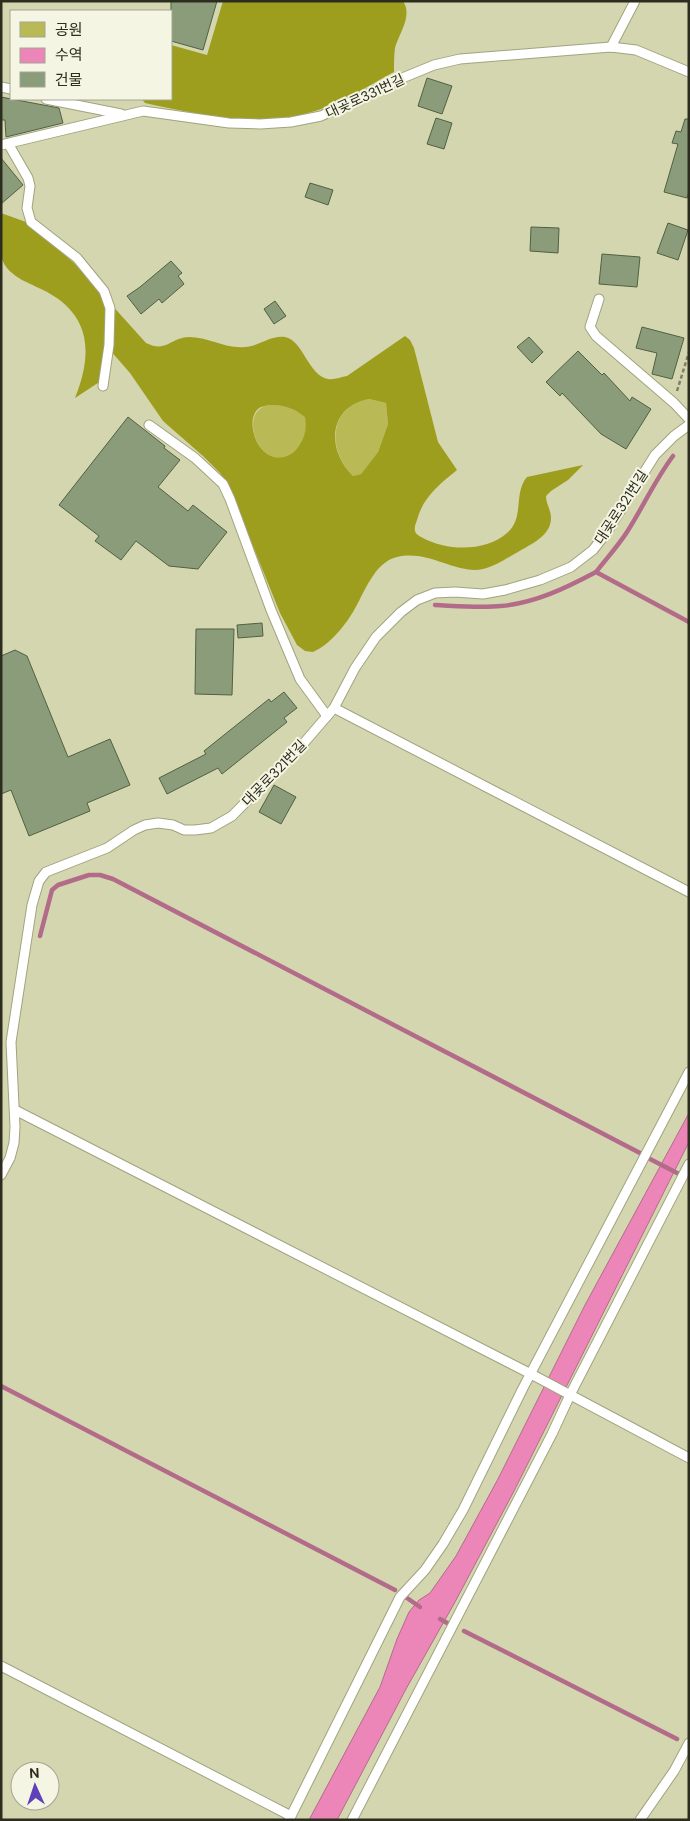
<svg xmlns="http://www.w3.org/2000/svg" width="690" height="1821" font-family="'DM Sans','Noto Sans KR',sans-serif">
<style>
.green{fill:#b9ba55}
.forest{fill:#9e9e1e;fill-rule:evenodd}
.water{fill:#ec85b8;stroke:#b36b8a}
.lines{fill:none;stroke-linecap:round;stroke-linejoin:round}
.stream{stroke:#b36b8a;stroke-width:4.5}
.building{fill:#8b9c7b;stroke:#516041}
.lane-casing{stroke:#a2a37f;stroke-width:11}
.path{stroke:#7f8066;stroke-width:2.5;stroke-dasharray:4 2.5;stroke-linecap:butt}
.lane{stroke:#fff;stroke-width:9}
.labels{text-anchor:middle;stroke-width:4;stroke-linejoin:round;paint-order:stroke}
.street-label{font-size:14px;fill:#2d2d1f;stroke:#f4f5e2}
</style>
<rect width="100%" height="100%" fill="#d4d6b0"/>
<g class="green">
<path d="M369,399L386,403L388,424L378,452L361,474L353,476C327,450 328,407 369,399Z"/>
<path d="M269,405C284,405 294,408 306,417C307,428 305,441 297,450C267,484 232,412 269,405Z"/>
</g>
<g class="forest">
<path d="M223,1H403C413,16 399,33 395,48C394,55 394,64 394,72C366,87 336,107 304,114C252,127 196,114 145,103L142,99H171V45L207,55Z"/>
<path d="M1,213L26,222L74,263L146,343C167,353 169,338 189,337C208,337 226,349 245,347C259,346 271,335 285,337C303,340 308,375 328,379C334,380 341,377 347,376L405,336L410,340L414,348L438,442L457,470C440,484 423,497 417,520C416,523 414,527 415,531C416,535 420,536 423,538C447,551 486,552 507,533C525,518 513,493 527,477L583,465L568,480L551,491L546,496C546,504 551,510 551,518C551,536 531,544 518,552C507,558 496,566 483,569C457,575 428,549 397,557C374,562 364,594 353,612C344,627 329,645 313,652L305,651L297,645L280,613L228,484L220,473L203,456L163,421L130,373L109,349L104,379L75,398C94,351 90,312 41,289C27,282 8,276 2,259C0,251 1,224 1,213ZM369,399L386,403L388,424L378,452L361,474L353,476C326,450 328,407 369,399ZM269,405C284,405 294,408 305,417C307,428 305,437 299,446C295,452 291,455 284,457C257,464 242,416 261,407C264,406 266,406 269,405Z"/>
</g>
<polygon class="water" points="689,1113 689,1142 513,1493 455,1602 406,1689 337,1820 309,1820 380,1687 397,1639 409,1612 419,1600 430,1593 456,1556 498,1479 585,1305"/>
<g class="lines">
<g class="stream">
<path d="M596,572C606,559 618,546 627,532C643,507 655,480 673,456"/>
<path d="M435,605C457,606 480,608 501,606C535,603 566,588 596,572L689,622"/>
<polyline points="40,936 52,890 58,885 89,875 100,875 113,879 640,1153"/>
<polyline points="650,1159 679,1174"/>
<polyline points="1,1386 395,1590"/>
<polyline points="407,1598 420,1607"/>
<polyline points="440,1619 449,1624"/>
<polyline points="464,1631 677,1739"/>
</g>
</g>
<g class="building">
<polygon points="171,1 217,1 203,50 171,41"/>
<polygon points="427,78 452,86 442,114 418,106"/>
<polygon points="1,97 59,108 63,123 6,137 5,120 1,120"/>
<polygon points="436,118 452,123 444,149 427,144"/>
<polygon points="685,119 689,119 689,192 687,198 664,192 678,144 672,143 676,131 681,132"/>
<polygon points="1,158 23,185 1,204"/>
<polygon points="310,183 333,190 328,205 305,197"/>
<polygon points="668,223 688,230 678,260 657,253"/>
<polygon points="531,227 559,228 558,253 530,251"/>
<polygon points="602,254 640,257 637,287 599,284"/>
<polygon points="171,261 182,273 178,276 184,284 162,303 159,299 141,314 127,296 140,287"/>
<polygon points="275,301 286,316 274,324 264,309"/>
<polygon points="642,327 684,338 672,379 652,374 657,353 636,348"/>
<polygon points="529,337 543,352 532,363 517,347"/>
<polygon points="578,351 602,375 604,373 630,401 632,397 651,409 626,449 601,434 562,393 560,396 546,382"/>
<polygon points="128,417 165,446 164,448 180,460 158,487 188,511 193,505 227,532 198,569 169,566 136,541 121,560 95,541 99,536 59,505"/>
<polygon points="262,623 263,636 238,638 237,625"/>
<polygon points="196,629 234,629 232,695 195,694"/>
<polygon points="15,650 27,656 68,757 110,739 130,785 87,803 90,811 29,836 11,790 1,794 1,656"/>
<polygon points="284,692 297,708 284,718 287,722 222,774 218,768 167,794 159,778 206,754 204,751 269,699 271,702"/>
<polygon points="274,785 296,797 281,824 259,812"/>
</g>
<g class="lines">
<g class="lane-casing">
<g id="lane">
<polyline points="611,47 635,1"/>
<polyline points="1,87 11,89"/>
<polyline points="46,99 121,114"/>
<polyline points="1,145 143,111 229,123 260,124 291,122 321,116 400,79 434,65 460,59 611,47 636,50 689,72"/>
<polyline points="9,145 28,178 30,186 27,208 31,222 77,258 104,291 110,308 109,345 103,386"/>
<polyline points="599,299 590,327 596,336 674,403 689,419"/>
<polyline points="149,425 195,458 223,484 230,499 271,610 300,679 327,716"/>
<polyline points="334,708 689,892"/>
<polyline points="15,1110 531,1374 689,1458"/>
<polyline points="1,1175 10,1158 14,1143 15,1127 11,1042 32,905 39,881 46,872 107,848 134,830 145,825 158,823 173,825 184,830 195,830 211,828 232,816 303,744 334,708 355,668 376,637 401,612 417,600 435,593 455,592 483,594 505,590 540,580 571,567 593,550 607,532 655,455 674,436 689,425"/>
<polyline points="1,1666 291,1816"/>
<polyline points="289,1820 400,1597 425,1570 443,1544 463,1510 523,1388 689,1072"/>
<polyline points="352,1820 552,1434 570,1395 689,1164"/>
<polyline points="640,1820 674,1771 689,1743"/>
</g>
</g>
<polyline class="path" points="677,391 689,352"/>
<use href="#lane" class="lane"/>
</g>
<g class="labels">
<g class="street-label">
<text transform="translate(365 96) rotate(-25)" y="5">대곶로331번길</text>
<text transform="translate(621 507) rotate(-57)" y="5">대곶로321번길</text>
<text transform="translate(274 773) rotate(-46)" y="5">대곶로321번길</text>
</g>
</g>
<rect width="690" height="1821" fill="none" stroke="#2d2d1f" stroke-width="5"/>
<rect x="10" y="10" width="162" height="90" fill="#f4f5e2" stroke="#a4a594"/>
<rect x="20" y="22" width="25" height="15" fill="#b9ba55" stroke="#a4a594"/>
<text x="55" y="35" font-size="15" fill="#2d2d1f">공원</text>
<rect x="20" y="48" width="25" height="15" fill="#ec85b8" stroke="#a4a594"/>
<text x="55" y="60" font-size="15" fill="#2d2d1f">수역</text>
<rect x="20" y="72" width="25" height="15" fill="#8b9c7b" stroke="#a4a594"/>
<text x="55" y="85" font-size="15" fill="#2d2d1f">건물</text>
<g transform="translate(35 1786) rotate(357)"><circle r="24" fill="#f4f5e2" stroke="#a4a594"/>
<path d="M0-4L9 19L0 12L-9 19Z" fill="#5f41b9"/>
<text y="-8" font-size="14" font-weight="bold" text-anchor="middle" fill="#2d2d1f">N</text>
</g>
</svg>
